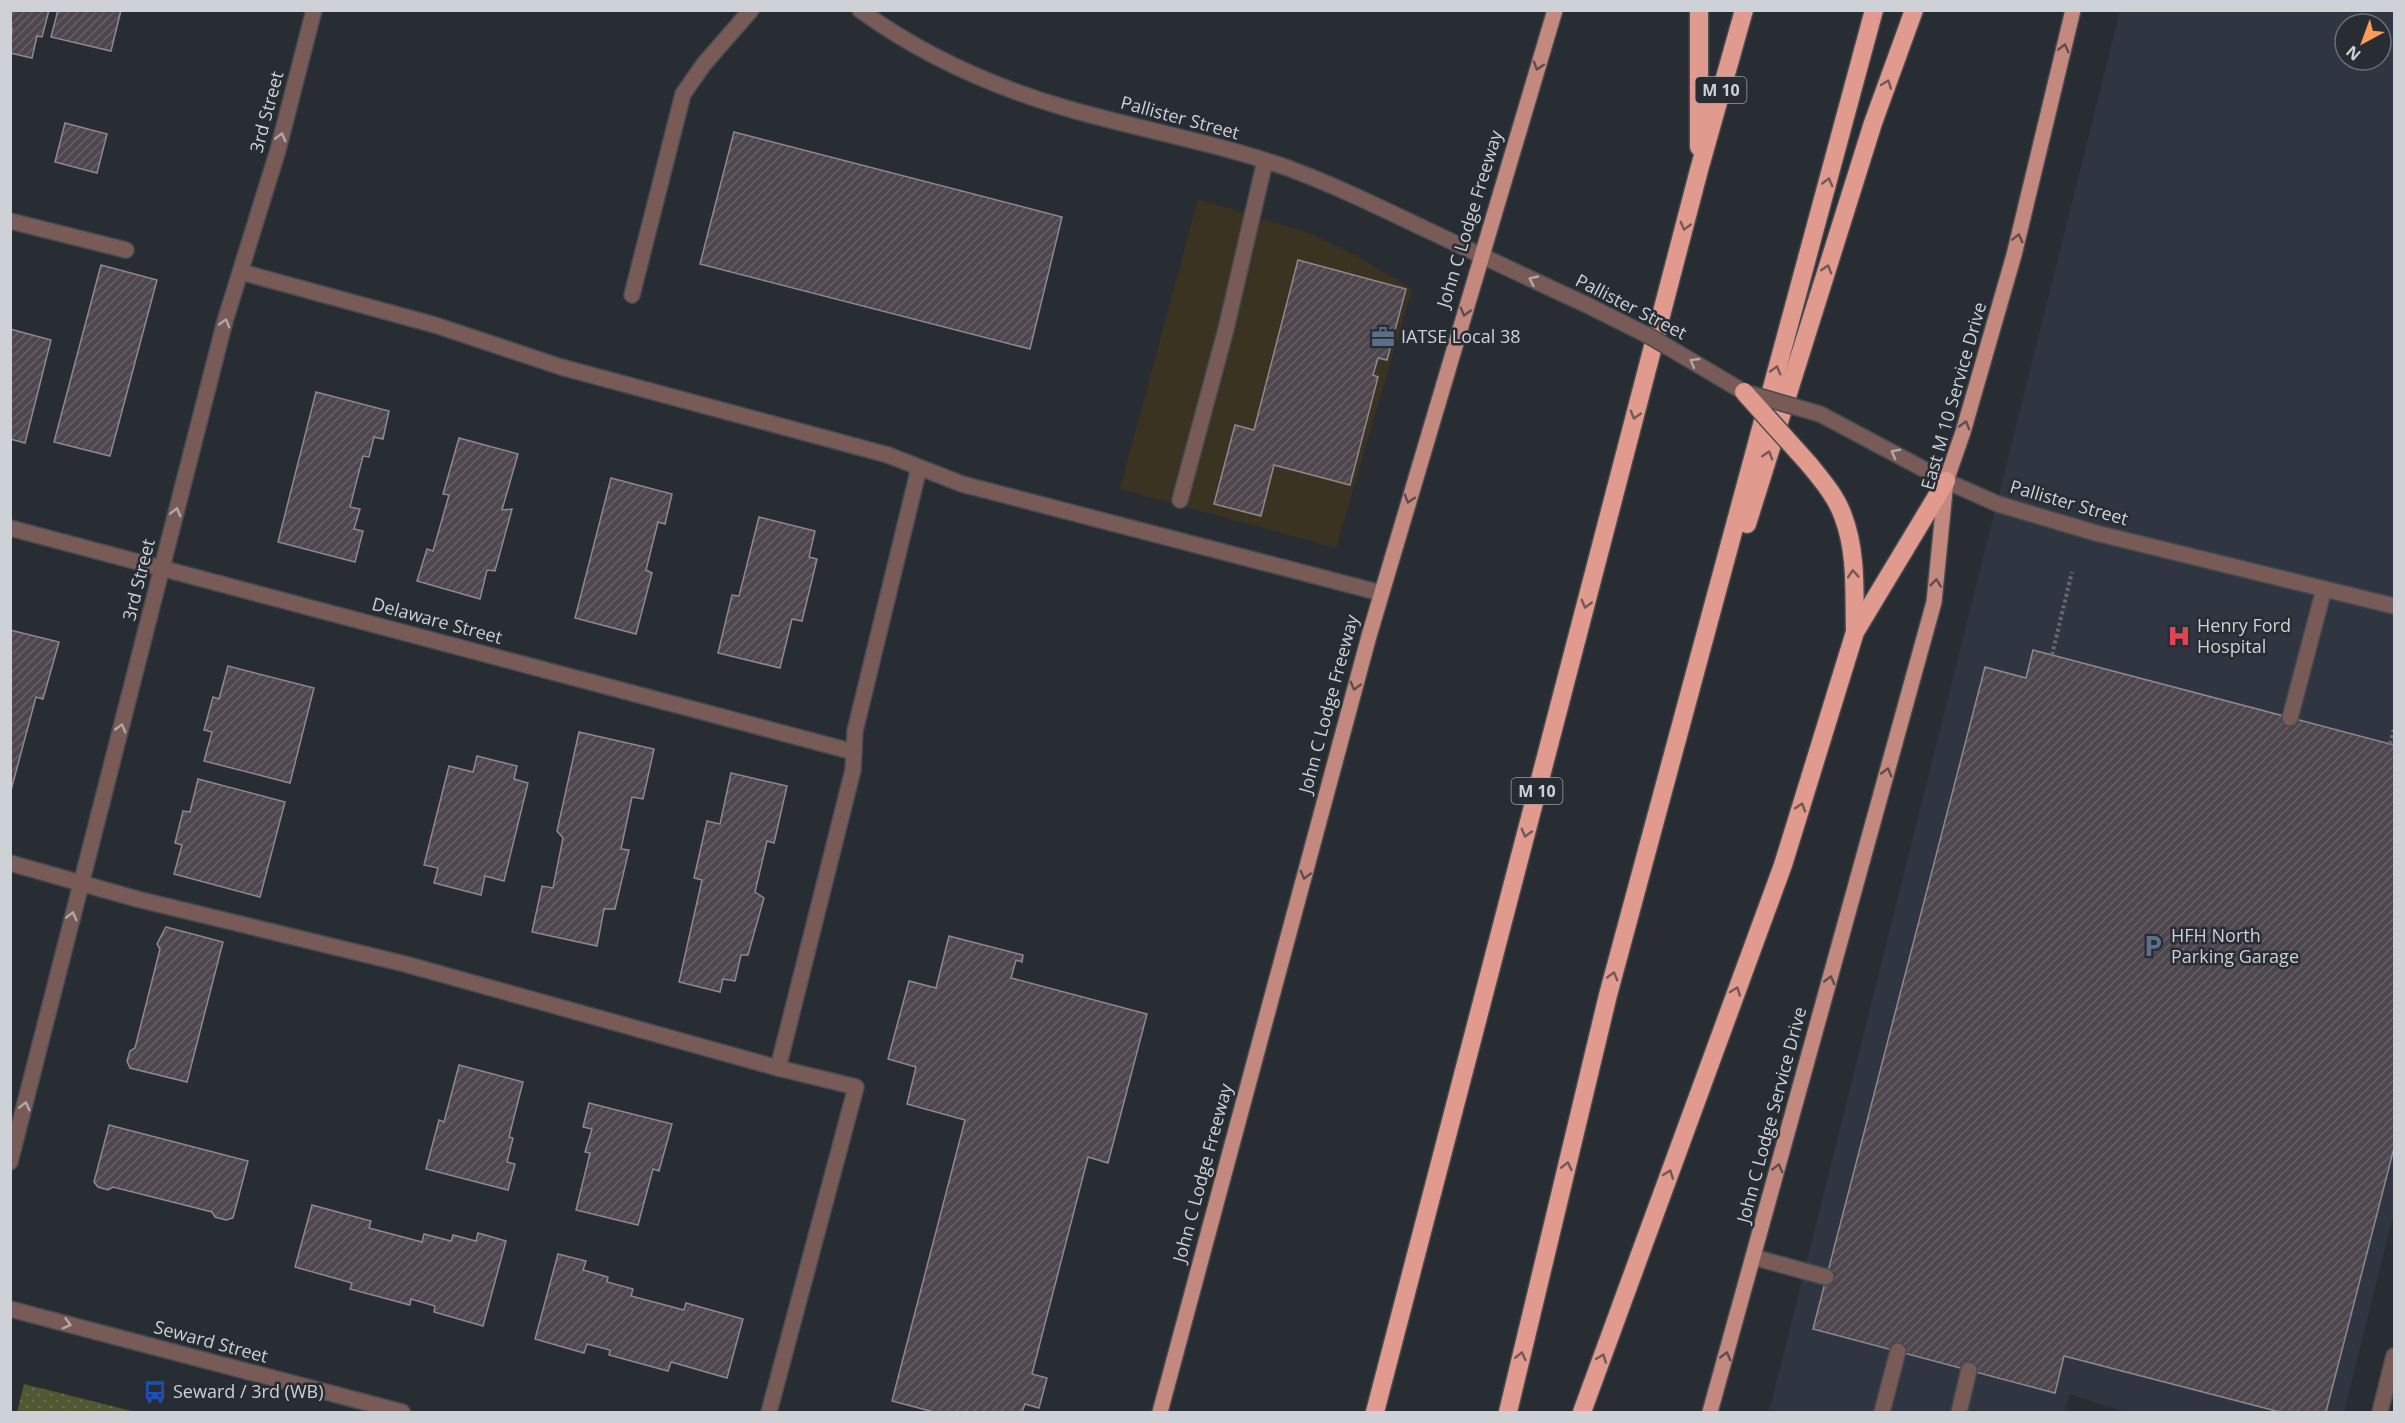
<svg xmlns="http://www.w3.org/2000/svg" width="2405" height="1423" font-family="'Open Sans',sans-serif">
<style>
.commercial{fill:#3b3322}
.built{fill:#2f3642;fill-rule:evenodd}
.green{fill:url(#green-dots)}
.building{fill:url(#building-hatch);stroke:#8f888e;stroke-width:1.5}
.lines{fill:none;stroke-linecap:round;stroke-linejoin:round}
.minor-casing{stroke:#464b50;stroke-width:18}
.major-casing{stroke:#464b50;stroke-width:18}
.highway-casing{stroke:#464b50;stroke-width:21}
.path{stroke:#656a6f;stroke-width:4;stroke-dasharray:3 3;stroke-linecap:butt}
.minor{stroke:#785b56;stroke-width:15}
.major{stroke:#c3897f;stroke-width:15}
.highway{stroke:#e09a8e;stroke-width:18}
.minor-bridge-casing{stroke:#464b50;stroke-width:18;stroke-linecap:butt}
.highway-bridge-casing{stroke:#464b50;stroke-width:21;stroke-linecap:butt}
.minor-bridge{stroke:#785b56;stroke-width:15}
.highway-bridge{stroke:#e09a8e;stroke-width:18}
.oneway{stroke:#5e4d4e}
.oneway2{stroke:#725957}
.oneway3{stroke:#b0a8a9}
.labels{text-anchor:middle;stroke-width:5;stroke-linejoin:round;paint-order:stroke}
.shield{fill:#282d33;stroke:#9ca0a4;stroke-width:1.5}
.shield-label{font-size:16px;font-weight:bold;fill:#ced1d5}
.street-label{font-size:18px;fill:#ced1d5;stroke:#282d33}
.poi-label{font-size:18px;fill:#ced1d5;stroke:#282d33;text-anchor:start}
</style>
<defs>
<pattern id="green-dots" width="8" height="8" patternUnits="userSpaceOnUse" patternTransform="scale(1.5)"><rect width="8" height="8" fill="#505731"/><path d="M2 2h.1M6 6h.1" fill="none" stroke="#686e4e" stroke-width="1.8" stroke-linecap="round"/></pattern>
<pattern id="building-hatch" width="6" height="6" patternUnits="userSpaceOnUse" patternTransform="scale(1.5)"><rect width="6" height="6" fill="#4d464c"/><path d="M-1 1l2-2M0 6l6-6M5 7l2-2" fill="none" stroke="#656065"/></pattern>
</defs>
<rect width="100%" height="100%" fill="#282d33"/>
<polygon class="commercial" points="1198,199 1309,233 1357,256 1412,289 1336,548 1120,489"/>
<path class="built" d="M2120,11H2394V1212L2344,1412H2126L2070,1394L2065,1412H1769ZM2345,24H2381V60H2345Z"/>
<polygon class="green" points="24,1384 136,1412 17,1412"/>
<g class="building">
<polygon points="10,10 49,10 42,37 37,36 32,58 10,53 12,28 10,27"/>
<polygon points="58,10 121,10 111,51 51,37"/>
<polygon points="65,123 107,134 97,173 55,162"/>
<polygon points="734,132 1062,217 1030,349 700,264"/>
<polygon points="1298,260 1406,289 1387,360 1378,358 1373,375 1378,377 1350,485 1274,465 1261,516 1214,504 1235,425 1254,430"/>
<polygon points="101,265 157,280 110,456 54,442"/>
<polygon points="10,329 51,340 25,443 10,439"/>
<polygon points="316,392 389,411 383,439 374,437 369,457 363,456 350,507 360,509 354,529 363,531 355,562 278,542"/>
<polygon points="459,438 518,454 502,510 512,509 495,571 487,570 480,599 417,581 427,549 433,551 449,495 443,494"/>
<polygon points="611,478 672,494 665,524 658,522 646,570 652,573 636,634 575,618"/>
<polygon points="759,517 815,531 809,557 817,559 802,621 792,619 780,668 718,653 732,595 739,596"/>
<polygon points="10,630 59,642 43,699 36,697 10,794"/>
<polygon points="2033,650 2394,745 2394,1148 2326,1412 2280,1412 2064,1356 2055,1393 1813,1329 1985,667 2026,678"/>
<polygon points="228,666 314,688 290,783 204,761 212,732 204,730 213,697 219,699"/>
<polygon points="579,732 654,749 643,799 632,797 621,849 629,850 615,909 604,909 597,946 532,932 542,886 553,888 563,838 557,831"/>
<polygon points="477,756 517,766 514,779 528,783 504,881 485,876 481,895 434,883 438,868 424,865 449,766 473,772"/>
<polygon points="731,773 787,786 774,843 767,841 755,892 764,898 748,955 741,955 735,981 723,979 720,992 679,982 702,880 694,878 707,821 720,824"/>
<polygon points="198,779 285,802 260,897 174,874 182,845 175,843 183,811 190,812"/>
<polygon points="166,927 223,942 187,1082 130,1068 127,1061 130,1051 135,1048 160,949 157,944"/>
<polygon points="949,936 1023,955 1022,962 1016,960 1011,978 1147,1014 1108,1163 1088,1157 1032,1374 1047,1378 1039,1408 1025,1404 1022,1412 934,1412 892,1401 965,1120 907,1104 916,1067 888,1059 909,981 936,988"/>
<polygon points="459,1065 523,1082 509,1137 513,1138 507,1162 515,1164 508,1190 426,1169 439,1120 444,1122"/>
<polygon points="589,1103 672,1124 659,1171 653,1169 638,1225 576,1210 590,1153 585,1152 592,1129 583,1127"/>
<polygon points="109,1125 248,1161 233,1218 226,1220 215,1217 212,1212 113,1187 108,1190 98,1187 94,1182"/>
<polygon points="312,1205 371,1221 369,1228 422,1242 424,1234 451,1241 453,1235 476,1241 478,1233 506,1241 483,1326 434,1312 435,1306 411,1299 410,1305 350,1289 352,1283 295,1267"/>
<polygon points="558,1254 586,1261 583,1270 608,1277 607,1282 633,1289 631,1296 684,1310 686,1303 743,1319 727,1378 671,1362 668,1371 609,1355 610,1350 587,1344 584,1353 535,1339"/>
</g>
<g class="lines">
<g class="minor-casing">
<g id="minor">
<path d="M860,10C922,55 996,88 1069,109C1142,130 1217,143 1288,168C1334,185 1377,206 1421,227C1476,253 1530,279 1585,304"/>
<polyline points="10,221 126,250"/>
<polyline points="241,272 435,325 561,367 888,455 962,484 1381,593"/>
<polyline points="632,295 683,94 704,64 751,10"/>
<polyline points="1820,414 1946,481 1998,504 2096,533 2394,606"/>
<polyline points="1180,500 1226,329 1265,161"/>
<polyline points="10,528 854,752"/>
<polyline points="2290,718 2324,589"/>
<polyline points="10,863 137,899 405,964 778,1068 856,1087 769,1412"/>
<polyline points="778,1068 853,770 855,731 919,468"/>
<polyline points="10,1162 225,321 278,150 314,10"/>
<polyline points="1753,1257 1826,1277"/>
<polyline points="10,1309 402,1412"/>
<polyline points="1882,1412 1898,1351"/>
<polyline points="1959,1412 1969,1370"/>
<polyline points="2380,1412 2394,1356"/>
</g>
</g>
<g class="major-casing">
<g id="major">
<polyline points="1160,1412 1369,636 1555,10"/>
<polyline points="1710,1412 1934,602 1946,481 1963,432 2014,255 2073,10"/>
</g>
</g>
<g class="highway-casing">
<g id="highway">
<polyline points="1699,10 1699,147"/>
<path d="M1808,463C1821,479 1836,496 1843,516C1857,552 1854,593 1855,631"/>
<polyline points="1747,524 1873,123 1914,10"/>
<polyline points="1375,1412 1699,170 1744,10"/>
<polyline points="1508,1412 1608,995 1874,10"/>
<polyline points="1582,1412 1783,865 1855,632 1946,481"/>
</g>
</g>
<g class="path">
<polyline points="2052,655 2072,572"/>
<polyline points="2390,744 2394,729"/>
</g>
<use href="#minor" class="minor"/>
<use href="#major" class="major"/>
<use href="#highway" class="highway"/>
<g class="minor-bridge-casing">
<polyline id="minor-bridge" points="1585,304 1651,337 1744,392 1820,414"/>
</g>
<g class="highway-bridge-casing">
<polyline id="highway-bridge" points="1744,392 1808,463"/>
</g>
<use href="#minor-bridge" class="minor-bridge"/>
<use href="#highway-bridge" class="highway-bridge"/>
</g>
<defs><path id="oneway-chevron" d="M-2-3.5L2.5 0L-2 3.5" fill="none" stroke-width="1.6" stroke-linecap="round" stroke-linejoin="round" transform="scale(1.5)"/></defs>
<g class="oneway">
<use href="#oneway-chevron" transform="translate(2064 48) rotate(-76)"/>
<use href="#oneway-chevron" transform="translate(1538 66) rotate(107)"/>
<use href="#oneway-chevron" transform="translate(2018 238) rotate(-76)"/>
<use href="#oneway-chevron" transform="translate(1465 312) rotate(106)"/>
<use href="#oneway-chevron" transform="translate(1965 425) rotate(-74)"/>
<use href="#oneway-chevron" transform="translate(1409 499) rotate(107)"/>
<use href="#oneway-chevron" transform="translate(1936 583) rotate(-84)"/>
<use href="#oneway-chevron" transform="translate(1355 686) rotate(105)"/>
<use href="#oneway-chevron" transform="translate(1887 772) rotate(-75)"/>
<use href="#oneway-chevron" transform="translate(1305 875) rotate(105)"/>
<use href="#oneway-chevron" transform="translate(1830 980) rotate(-75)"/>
<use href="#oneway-chevron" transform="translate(1778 1168) rotate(-75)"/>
<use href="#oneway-chevron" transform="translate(1726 1356) rotate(-75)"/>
</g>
<g class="oneway2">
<use href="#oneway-chevron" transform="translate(1887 84) rotate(-70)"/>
<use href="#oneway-chevron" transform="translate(1828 182) rotate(-75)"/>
<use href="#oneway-chevron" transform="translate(1685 226) rotate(105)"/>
<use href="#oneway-chevron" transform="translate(1827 269) rotate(-73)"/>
<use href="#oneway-chevron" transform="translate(1776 370) rotate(-75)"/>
<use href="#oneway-chevron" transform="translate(1635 415) rotate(105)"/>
<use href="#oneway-chevron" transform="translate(1768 455) rotate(-73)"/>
<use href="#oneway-chevron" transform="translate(1853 574) rotate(-94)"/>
<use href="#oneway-chevron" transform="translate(1586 604) rotate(105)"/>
<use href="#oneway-chevron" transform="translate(1801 807) rotate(-72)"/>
<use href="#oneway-chevron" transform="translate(1526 833) rotate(105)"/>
<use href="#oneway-chevron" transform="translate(1613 976) rotate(-75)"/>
<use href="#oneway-chevron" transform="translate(1736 991) rotate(-70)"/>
<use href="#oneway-chevron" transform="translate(1567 1166) rotate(-77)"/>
<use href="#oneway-chevron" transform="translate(1669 1174) rotate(-70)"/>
<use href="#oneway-chevron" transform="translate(1521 1356) rotate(-77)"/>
<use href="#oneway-chevron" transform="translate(1602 1358) rotate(-70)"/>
</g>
<g class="oneway3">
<use href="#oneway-chevron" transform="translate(281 137) rotate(-76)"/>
<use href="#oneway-chevron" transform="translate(1533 280) rotate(-155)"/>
<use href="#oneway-chevron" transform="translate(225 323) rotate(-74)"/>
<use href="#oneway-chevron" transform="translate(1694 362) rotate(-150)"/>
<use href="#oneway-chevron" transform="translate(1895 453) rotate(-152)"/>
<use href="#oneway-chevron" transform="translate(176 512) rotate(-76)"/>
<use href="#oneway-chevron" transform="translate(121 728) rotate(-75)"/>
<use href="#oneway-chevron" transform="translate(72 916) rotate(-76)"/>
<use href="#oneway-chevron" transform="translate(25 1106) rotate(-76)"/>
<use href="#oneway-chevron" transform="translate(67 1324) rotate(15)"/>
</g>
<defs>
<g id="office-bare" transform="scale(1.8)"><path d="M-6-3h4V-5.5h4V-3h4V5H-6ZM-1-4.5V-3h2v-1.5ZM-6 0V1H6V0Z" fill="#5c6f8a" stroke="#282d33" stroke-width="2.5" paint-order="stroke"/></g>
<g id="hospital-bare" transform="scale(1.8)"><path d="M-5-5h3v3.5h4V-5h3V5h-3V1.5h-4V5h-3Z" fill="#e0444e" stroke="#282d33" stroke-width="2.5" paint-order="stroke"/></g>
<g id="parking-bare" transform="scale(1.8)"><path d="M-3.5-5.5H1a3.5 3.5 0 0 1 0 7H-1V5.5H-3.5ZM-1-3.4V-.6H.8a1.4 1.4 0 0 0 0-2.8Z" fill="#5c6f8a" stroke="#282d33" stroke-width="2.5" paint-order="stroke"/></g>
<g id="bus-bare" transform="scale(1.8)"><path d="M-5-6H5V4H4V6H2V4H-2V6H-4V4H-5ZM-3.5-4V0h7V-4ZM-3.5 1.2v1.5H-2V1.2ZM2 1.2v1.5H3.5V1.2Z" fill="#1a4fb4" stroke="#282d33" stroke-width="2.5" paint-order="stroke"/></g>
</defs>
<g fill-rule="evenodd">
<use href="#office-bare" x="1383" y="337"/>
<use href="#hospital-bare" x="2179" y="636"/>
<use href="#parking-bare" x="2153" y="946"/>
<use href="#bus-bare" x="155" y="1392"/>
</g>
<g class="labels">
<g class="shield">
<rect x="1695.5" y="77" width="51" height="26" rx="4.5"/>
<rect x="1511.5" y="778" width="51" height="26" rx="4.5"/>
</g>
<g class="shield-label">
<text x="1721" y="96">M 10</text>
<text x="1537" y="797">M 10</text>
</g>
<g class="street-label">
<text transform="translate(267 112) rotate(-75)" y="6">3rd Street</text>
<text transform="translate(1180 118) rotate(15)" y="6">Pallister Street</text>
<text transform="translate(1470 219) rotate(-73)" y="6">John C Lodge Freeway</text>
<text transform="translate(1631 307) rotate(27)" y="6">Pallister Street</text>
<text transform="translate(1954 396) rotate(-74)" y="6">East M 10 Service Drive</text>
<text transform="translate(2069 503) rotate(16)" y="6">Pallister Street</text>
<text transform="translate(139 580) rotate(-76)" y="6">3rd Street</text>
<text transform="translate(437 621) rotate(15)" y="6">Delaware Street</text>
<text transform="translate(1329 704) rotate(-75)" y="6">John C Lodge Freeway</text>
<text transform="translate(1772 1115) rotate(-75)" y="6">John C Lodge Service Drive</text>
<text transform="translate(1203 1173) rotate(-75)" y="6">John C Lodge Freeway</text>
<text transform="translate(211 1342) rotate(15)" y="6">Seward Street</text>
</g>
<g class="poi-label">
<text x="1401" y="343">IATSE Local 38</text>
<text x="2197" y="632">Henry Ford<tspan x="2197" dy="21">Hospital</tspan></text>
<text x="2171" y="942">HFH North<tspan x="2171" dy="21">Parking Garage</tspan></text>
<text x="173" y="1398">Seward / 3rd (WB)</text>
</g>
</g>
<rect width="2405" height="1423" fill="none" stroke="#ced1d5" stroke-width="24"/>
<g transform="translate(2363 42) rotate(221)"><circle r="28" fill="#282d33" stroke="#6a6f74" stroke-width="1.5"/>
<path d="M0-4.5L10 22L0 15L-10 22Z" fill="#fd9c56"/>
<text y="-9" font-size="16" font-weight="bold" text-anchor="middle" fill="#ced1d5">N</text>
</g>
</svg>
